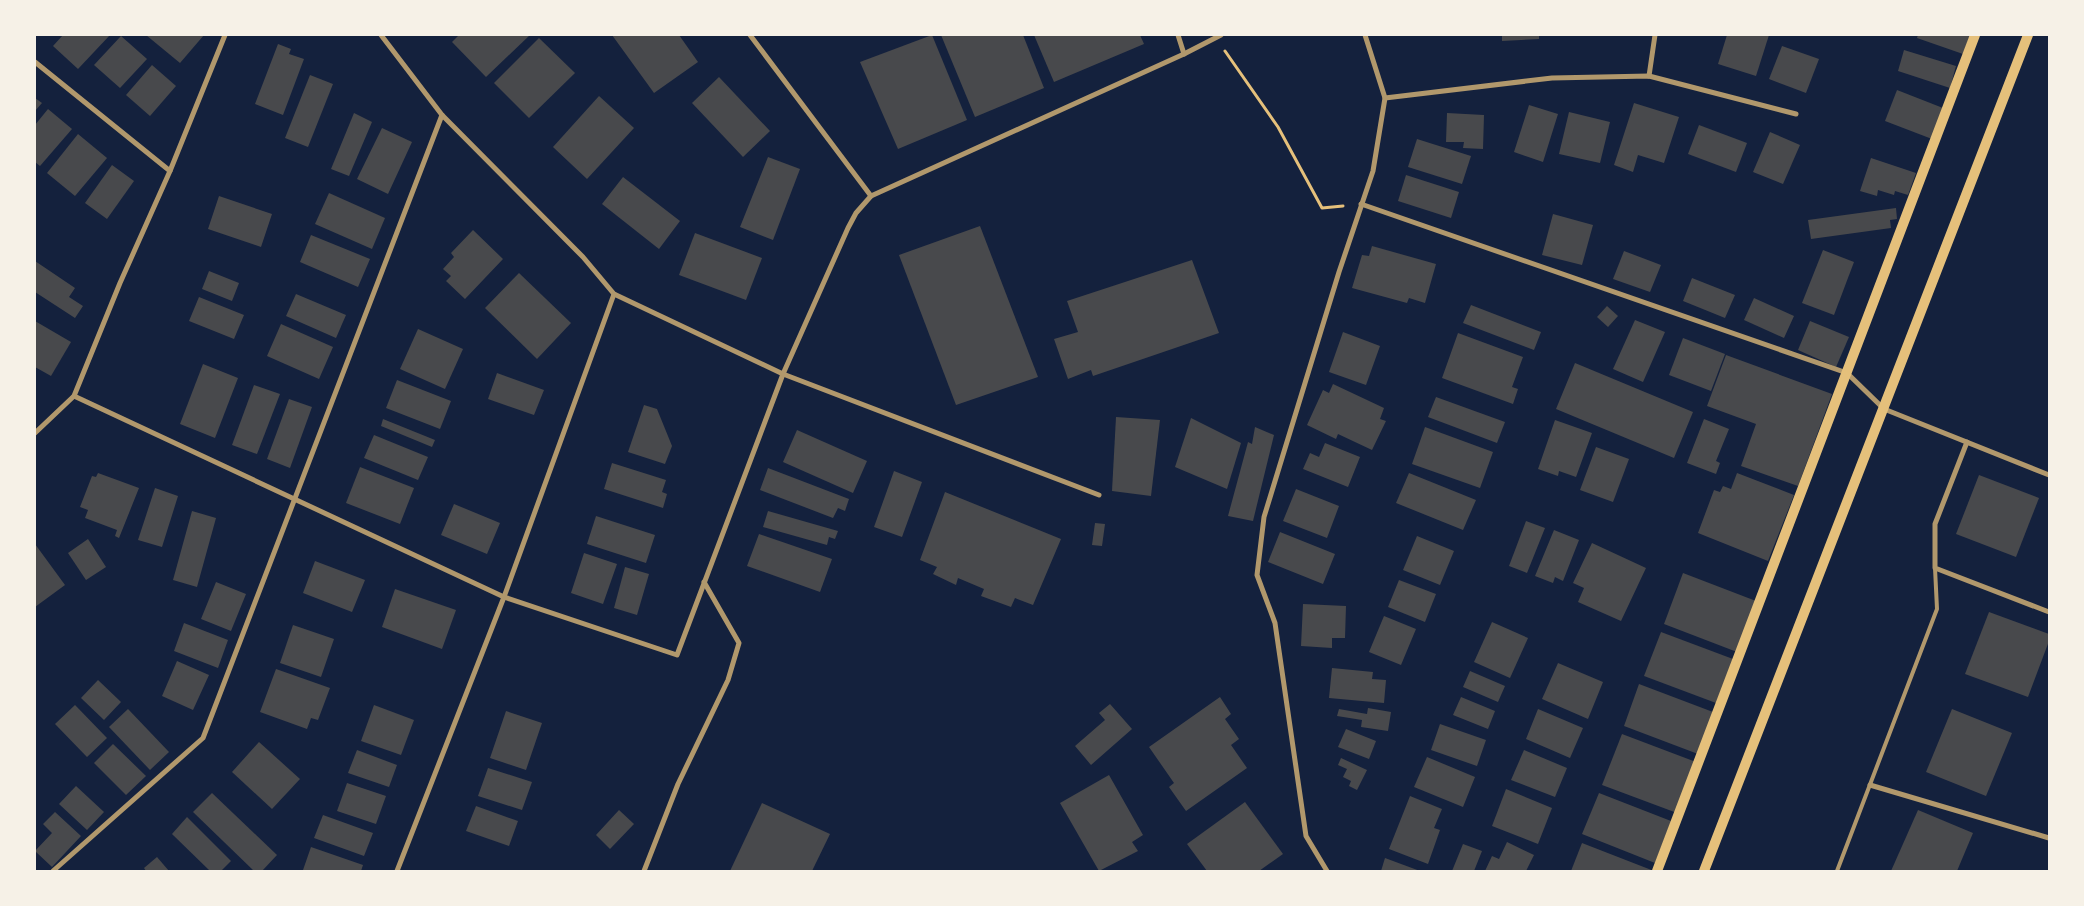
<svg xmlns="http://www.w3.org/2000/svg" width="2084" height="906" font-family="Helvetica,sans-serif">
<style>
.building{fill:#48494c}
.lines{fill:none;stroke-linecap:round;stroke-linejoin:round}
.path{stroke:#e5c07b;stroke-width:3}
.service{stroke:#b1986c;stroke-width:4}
.minor{stroke:#b1986c;stroke-width:5}
.secondary{stroke:#e5c07b;stroke-width:10}
</style>
<rect width="100%" height="100%" fill="#14213d"/>
<g class="building">
<polygon points="63,35 110,35 78,69 53,46"/>
<polygon points="146,35 204,35 180,63"/>
<polygon points="459,35 530,35 486,77 452,42"/>
<polygon points="612,35 679,35 698,62 654,93"/>
<polygon points="932,35 967,120 898,149 860,62"/>
<polygon points="941,35 1023,35 1044,88 975,117"/>
<polygon points="1034,35 1140,35 1144,44 1054,82"/>
<polygon points="1502,35 1539,35 1539,39 1502,41"/>
<polygon points="1727,35 1769,35 1756,76 1718,64"/>
<polygon points="1918,35 1970,35 1963,54 1917,38"/>
<polygon points="121,36 147,59 120,88 94,65"/>
<polygon points="539,38 575,73 529,118 494,83"/>
<polygon points="278,44 291,49 289,54 304,59 283,115 255,104"/>
<polygon points="1782,46 1819,59 1806,93 1769,79"/>
<polygon points="1904,50 1956,66 1950,88 1898,71"/>
<polygon points="152,65 176,86 150,116 126,95"/>
<polygon points="310,75 333,84 308,147 285,138"/>
<polygon points="719,77 770,131 743,157 692,103"/>
<polygon points="1897,90 1943,108 1932,139 1885,121"/>
<polygon points="599,96 634,128 587,179 553,147"/>
<polygon points="35,98 42,103 35,111"/>
<polygon points="1634,103 1679,117 1664,163 1638,155 1633,172 1614,165"/>
<polygon points="1529,105 1558,114 1543,162 1514,152"/>
<polygon points="48,109 72,129 40,166 35,162 35,125"/>
<polygon points="1569,112 1610,122 1600,163 1559,154"/>
<polygon points="354,113 372,122 349,176 331,169"/>
<polygon points="1447,113 1484,115 1483,149 1463,148 1464,142 1446,142"/>
<polygon points="1699,125 1747,143 1736,172 1688,154"/>
<polygon points="382,128 412,142 388,194 357,179"/>
<polygon points="1770,132 1800,145 1783,184 1753,172"/>
<polygon points="78,134 107,158 75,196 47,173"/>
<polygon points="1417,139 1471,156 1462,184 1408,167"/>
<polygon points="768,157 800,169 773,240 740,227"/>
<polygon points="1871,158 1916,173 1908,195 1895,191 1894,195 1878,190 1877,196 1860,191"/>
<polygon points="112,165 134,181 107,219 85,203"/>
<polygon points="1406,175 1459,192 1451,218 1398,201"/>
<polygon points="623,177 680,221 659,249 602,204"/>
<polygon points="329,193 385,218 372,249 315,224"/>
<polygon points="219,196 272,214 261,247 208,229"/>
<polygon points="1896,208 1897,219 1890,220 1891,228 1811,239 1808,220"/>
<polygon points="1553,214 1593,225 1582,265 1542,255"/>
<polygon points="980,226 1038,377 956,405 899,255"/>
<polygon points="473,230 503,259 465,299 446,281 451,276 443,269 454,257 451,253"/>
<polygon points="695,233 762,258 746,300 679,275"/>
<polygon points="311,235 370,259 358,287 300,262"/>
<polygon points="1372,246 1436,264 1425,303 1409,298 1407,303 1352,288 1362,255 1369,256"/>
<polygon points="1823,250 1854,262 1834,315 1802,303"/>
<polygon points="1624,251 1661,265 1650,292 1613,279"/>
<polygon points="1192,260 1219,333 1093,376 1091,370 1068,379 1054,339 1078,332 1067,301"/>
<polygon points="35,261 75,288 69,297 83,306 75,318 35,292"/>
<polygon points="209,271 239,283 232,301 202,289"/>
<polygon points="519,273 571,323 537,359 485,308"/>
<polygon points="1692,278 1735,295 1725,318 1683,301"/>
<polygon points="296,294 346,315 336,338 286,316"/>
<polygon points="199,297 244,315 234,339 189,321"/>
<polygon points="1754,298 1794,316 1784,338 1744,320"/>
<polygon points="1471,305 1541,332 1534,350 1463,323"/>
<polygon points="1607,306 1618,316 1608,327 1597,317"/>
<polygon points="1635,320 1665,332 1643,382 1613,369"/>
<polygon points="35,321 71,342 51,376 35,367"/>
<polygon points="1810,321 1849,337 1836,367 1798,350"/>
<polygon points="281,324 333,347 319,379 267,356"/>
<polygon points="418,329 463,349 445,389 400,369"/>
<polygon points="1343,332 1380,346 1366,385 1329,372"/>
<polygon points="1458,333 1523,357 1512,387 1518,389 1513,404 1442,378"/>
<polygon points="1683,338 1725,354 1711,391 1669,375"/>
<polygon points="1726,355 1832,394 1798,486 1741,466 1756,424 1707,406"/>
<polygon points="1575,363 1693,412 1674,458 1556,409"/>
<polygon points="203,364 238,378 215,438 180,424"/>
<polygon points="497,373 544,390 534,415 488,399"/>
<polygon points="397,380 451,401 440,429 386,408"/>
<polygon points="1333,384 1384,408 1380,419 1386,421 1372,450 1338,434 1336,439 1307,425 1323,390 1329,393"/>
<polygon points="254,385 280,394 257,454 232,445"/>
<polygon points="1436,397 1505,422 1497,443 1428,417"/>
<polygon points="289,399 312,407 290,468 267,459"/>
<polygon points="644,405 657,409 672,446 665,464 628,452"/>
<polygon points="1116,417 1160,420 1151,496 1112,491"/>
<polygon points="1191,418 1241,443 1227,489 1175,467"/>
<polygon points="383,419 435,440 432,447 381,426"/>
<polygon points="1704,419 1729,429 1716,461 1720,463 1716,474 1687,463"/>
<polygon points="1555,420 1592,433 1576,477 1559,471 1558,476 1538,469"/>
<polygon points="1255,427 1274,435 1253,521 1228,516 1248,442 1252,444"/>
<polygon points="1425,427 1493,452 1480,488 1412,464"/>
<polygon points="797,430 867,461 853,493 783,462"/>
<polygon points="374,435 428,457 418,480 364,458"/>
<polygon points="1325,443 1360,457 1348,487 1303,469 1310,453 1319,457"/>
<polygon points="1596,447 1629,459 1613,502 1580,490"/>
<polygon points="612,463 666,480 662,492 667,494 663,508 604,489"/>
<polygon points="360,467 414,488 400,524 346,503"/>
<polygon points="768,468 849,499 845,511 838,508 833,518 760,490"/>
<polygon points="894,471 922,482 902,537 874,527"/>
<polygon points="98,473 139,488 119,538 115,536 117,530 85,518 88,510 80,507 92,476 96,477"/>
<polygon points="1409,473 1476,500 1463,530 1396,503"/>
<polygon points="1737,473 1794,495 1768,561 1698,533 1714,490 1720,492 1723,486 1731,489"/>
<polygon points="1979,475 2039,498 2016,557 1956,534"/>
<polygon points="155,488 178,496 162,547 138,540"/>
<polygon points="1296,489 1339,506 1327,538 1283,521"/>
<polygon points="945,492 1061,539 1033,605 1015,598 1011,607 981,596 984,589 958,578 956,585 933,574 937,567 920,560"/>
<polygon points="454,504 500,523 487,554 441,535"/>
<polygon points="192,511 216,518 197,587 173,580"/>
<polygon points="768,511 838,531 835,539 829,537 827,545 763,527"/>
<polygon points="596,516 655,535 646,563 587,544"/>
<polygon points="1526,521 1545,528 1527,573 1509,566"/>
<polygon points="1095,523 1105,524 1102,546 1092,545"/>
<polygon points="1554,530 1579,540 1563,581 1555,577 1553,583 1535,576"/>
<polygon points="1280,532 1335,554 1323,584 1268,562"/>
<polygon points="759,534 832,559 820,592 747,566"/>
<polygon points="1417,536 1454,551 1440,585 1403,570"/>
<polygon points="88,539 106,567 86,580 68,553"/>
<polygon points="1592,543 1646,568 1621,621 1578,602 1584,588 1573,583"/>
<polygon points="35,544 65,585 35,607"/>
<polygon points="584,553 617,564 603,604 571,593"/>
<polygon points="315,561 365,580 352,612 303,593"/>
<polygon points="625,567 649,574 637,615 614,608"/>
<polygon points="1683,573 1756,601 1737,652 1664,624"/>
<polygon points="1399,580 1436,594 1425,622 1388,607"/>
<polygon points="216,582 246,594 231,631 201,619"/>
<polygon points="395,589 456,610 442,649 382,627"/>
<polygon points="1303,604 1346,606 1345,638 1332,638 1332,648 1301,646"/>
<polygon points="1989,612 2049,634 2049,641 2028,697 1965,674"/>
<polygon points="1384,616 1416,629 1401,665 1369,652"/>
<polygon points="1492,622 1528,638 1510,678 1474,662"/>
<polygon points="184,623 228,640 218,668 174,651"/>
<polygon points="293,625 334,639 321,677 280,663"/>
<polygon points="1661,632 1733,659 1716,703 1644,676"/>
<polygon points="177,661 209,675 193,710 162,696"/>
<polygon points="1558,663 1603,682 1588,719 1542,699"/>
<polygon points="1332,668 1373,672 1372,679 1386,680 1384,703 1329,698"/>
<polygon points="276,669 330,688 318,720 311,718 307,729 260,712"/>
<polygon points="1470,671 1505,686 1498,702 1463,687"/>
<polygon points="98,680 121,702 104,720 81,698"/>
<polygon points="1639,684 1713,712 1698,754 1624,726"/>
<polygon points="1220,697 1231,714 1225,719 1239,739 1231,745 1247,768 1186,811 1169,787 1174,783 1149,747"/>
<polygon points="1461,697 1495,711 1488,729 1453,715"/>
<polygon points="1110,704 1132,729 1091,765 1075,746 1105,720 1099,713"/>
<polygon points="75,705 107,738 87,757 55,724"/>
<polygon points="374,705 414,720 401,755 361,741"/>
<polygon points="1368,708 1391,712 1388,731 1361,727 1362,720 1337,716 1339,709 1367,714"/>
<polygon points="128,709 169,752 150,770 109,727"/>
<polygon points="1538,709 1583,728 1570,758 1526,739"/>
<polygon points="1952,709 2012,733 1986,796 1926,772"/>
<polygon points="506,711 542,723 526,770 490,758"/>
<polygon points="1440,724 1486,740 1477,766 1431,750"/>
<polygon points="1346,729 1376,741 1369,759 1338,747"/>
<polygon points="1622,734 1696,762 1677,813 1602,785"/>
<polygon points="259,742 300,779 272,809 232,772"/>
<polygon points="113,744 146,776 126,795 94,763"/>
<polygon points="357,750 397,765 389,787 348,773"/>
<polygon points="1524,750 1567,768 1555,797 1511,780"/>
<polygon points="1427,757 1475,777 1463,807 1414,787"/>
<polygon points="1341,758 1367,770 1357,790 1349,786 1351,781 1343,777 1347,769 1338,765"/>
<polygon points="488,768 532,782 522,810 478,796"/>
<polygon points="1109,775 1143,835 1132,842 1138,851 1099,871 1060,803"/>
<polygon points="347,783 386,796 376,824 337,811"/>
<polygon points="76,786 104,812 87,830 59,804"/>
<polygon points="1506,789 1552,808 1538,844 1492,826"/>
<polygon points="212,793 277,855 262,871 254,871 193,812"/>
<polygon points="1599,793 1671,821 1655,863 1582,834"/>
<polygon points="1410,796 1442,809 1434,828 1440,830 1428,864 1389,849"/>
<polygon points="1245,802 1283,854 1259,871 1207,871 1187,844"/>
<polygon points="762,803 830,834 812,871 730,871"/>
<polygon points="476,806 518,821 509,846 466,831"/>
<polygon points="619,810 634,824 610,849 596,835"/>
<polygon points="1918,810 1973,833 1957,871 1891,871"/>
<polygon points="55,812 81,836 52,867 35,851 52,833 43,824"/>
<polygon points="323,815 373,833 364,856 314,838"/>
<polygon points="187,817 231,861 221,871 210,871 172,834"/>
<polygon points="1507,842 1534,855 1526,871 1485,871 1492,856 1499,859"/>
<polygon points="1582,843 1654,871 1571,871"/>
<polygon points="1463,844 1482,851 1474,871 1452,871"/>
<polygon points="311,847 363,865 361,871 303,870"/>
<polygon points="157,857 169,871 146,871 144,868"/>
<polygon points="1385,858 1420,871 1381,871"/>
</g>
<g class="lines">
<polyline class="path" points="1225,51 1278,127 1322,208 1343,206"/>
<polyline class="service" points="1837,871 1937,609 1935,568"/>
<g class="minor">
<polyline points="750,35 871,196"/>
<polyline points="1178,35 1184,54"/>
<polyline points="35,62 170,171"/>
<polyline points="1649,76 1655,35"/>
<polyline points="1385,98 1552,78 1649,76 1796,114"/>
<polyline points="1361,204 1847,373 1884,409 2049,475"/>
<polyline points="74,396 504,597 677,655 783,374 614,294 583,257 442,115 381,35"/>
<polyline points="35,433 74,396 120,283 170,171 225,35"/>
<polyline points="1967,442 1935,524 1935,568 2049,612"/>
<polyline points="1099,495 783,374 848,228 856,213 871,196 1184,54 1221,35"/>
<polyline points="1870,785 2049,838"/>
<polyline points="53,871 203,738 442,115"/>
<polyline points="397,871 504,597 614,294"/>
<polyline points="644,871 678,784 728,680 739,643 704,582"/>
<polyline points="1327,871 1306,836 1275,623 1257,575 1264,517 1339,272 1373,171 1385,98 1365,35"/>
</g>
<g class="secondary">
<polyline points="1657,871 1975,35"/>
<polyline points="1704,871 2028,35"/>
</g>
</g>
<rect width="2084" height="906" fill="none" stroke="#f6f1e7" stroke-width="72"/>
</svg>
